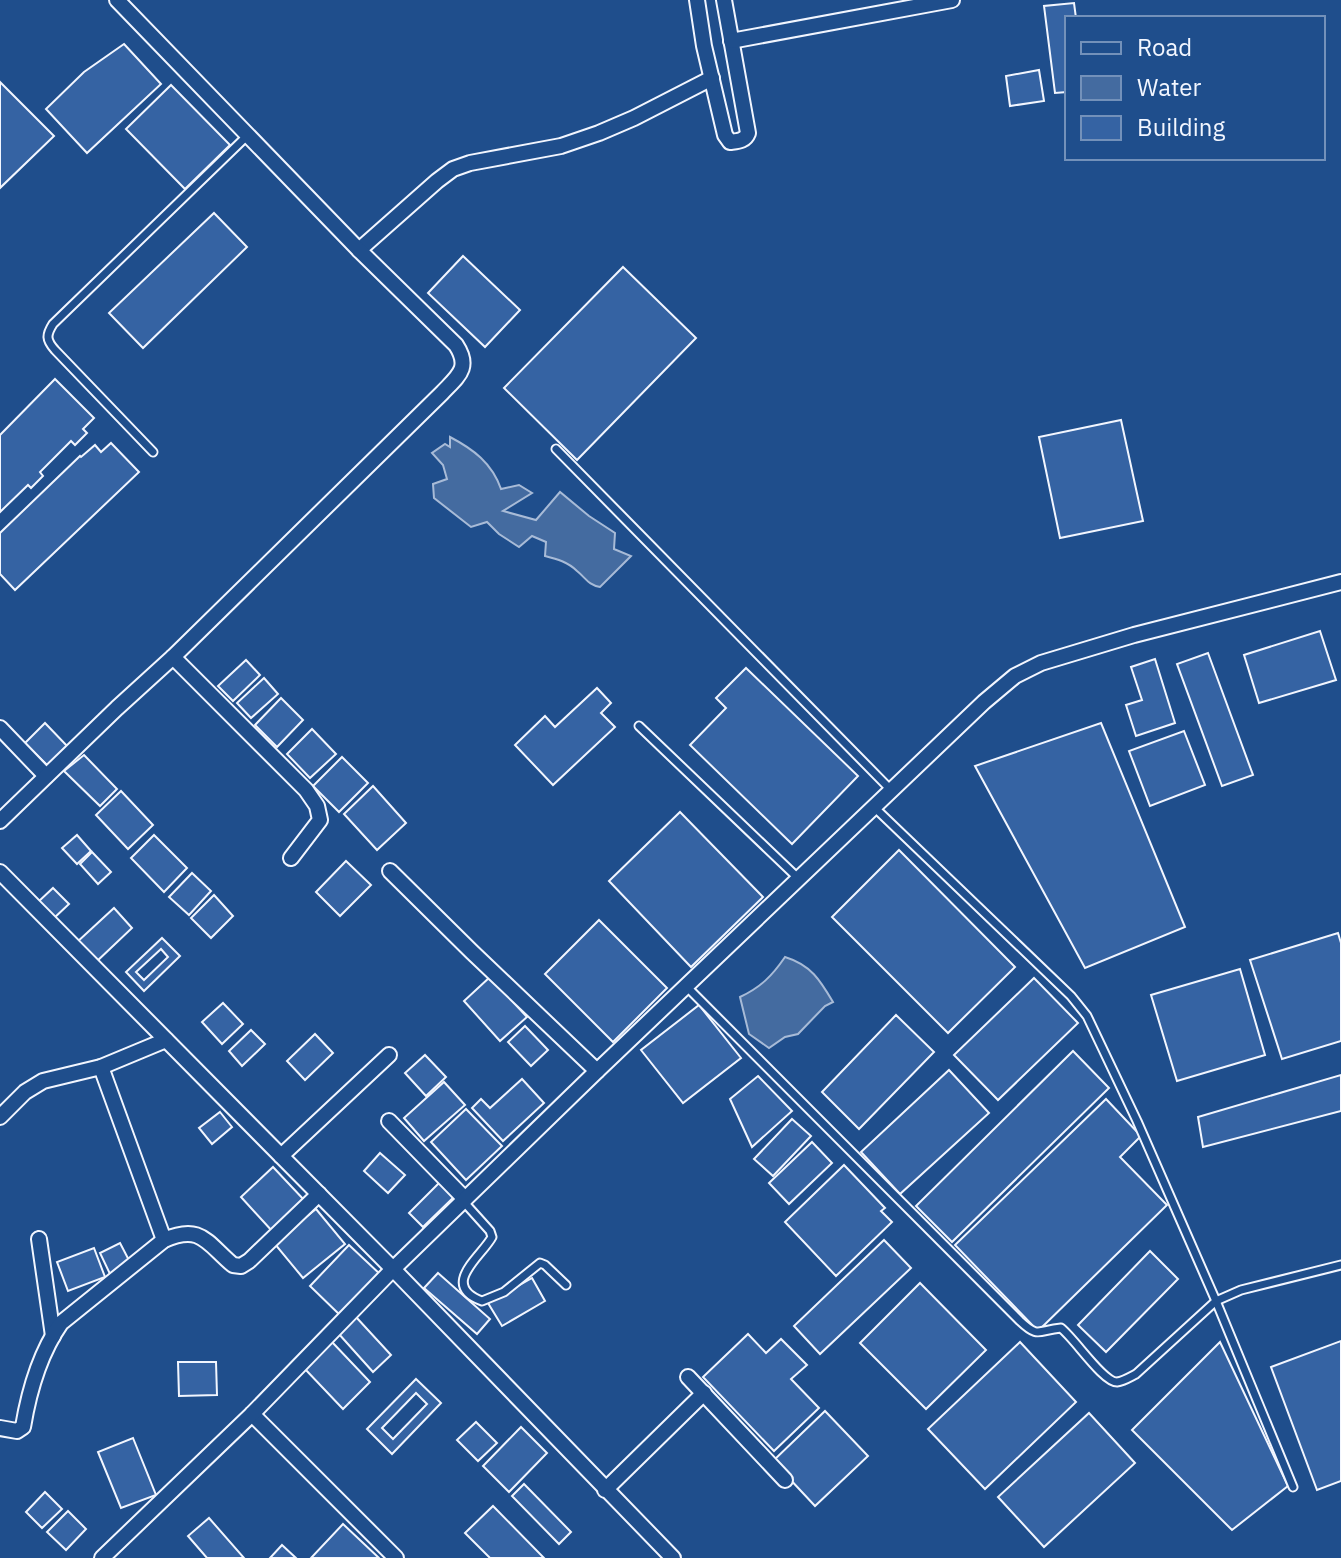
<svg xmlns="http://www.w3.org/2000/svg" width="1341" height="1558" font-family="'IBM Plex Sans',sans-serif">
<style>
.water{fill:#446ba0;stroke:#a8bbd7;stroke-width:2}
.building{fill:#3563a3;stroke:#f2f6ff;stroke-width:2;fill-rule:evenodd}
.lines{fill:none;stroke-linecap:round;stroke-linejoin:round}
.lane-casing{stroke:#f2f6ff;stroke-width:11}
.street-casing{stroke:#f2f6ff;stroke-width:18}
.lane{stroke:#1f4e8c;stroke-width:7}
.street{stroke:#1f4e8c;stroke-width:14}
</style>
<rect width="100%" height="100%" fill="#1f4e8c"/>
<g class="water">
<path d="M450,437C473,449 492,463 501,489L519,485L532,493L503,511L536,520L560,492L589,516L615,533L614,549L631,556L600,587C588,585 586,578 577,571C568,562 557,559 545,556L546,542L532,536L519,547L499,534L487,522L471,527L434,498L433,484L447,479L443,465L432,453L445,444L450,447Z"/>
<path d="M785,957C811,965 820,980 833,1002L825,1006L798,1034L785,1037L769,1048L749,1034L740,997C761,987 772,976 785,957Z"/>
</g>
<g class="building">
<polygon points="1074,3 1076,18 1067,18 1067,92 1055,93 1044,6"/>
<polygon points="124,44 161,84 87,153 46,109 84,72"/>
<polygon points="1039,70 1044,101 1010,106 1006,76"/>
<polygon points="0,82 54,136 0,188"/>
<polygon points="171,85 230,145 185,189 126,129"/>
<polygon points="214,213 247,247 143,348 109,313"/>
<polygon points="463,256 520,310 485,347 428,293"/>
<polygon points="623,267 696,338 577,460 504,388"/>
<polygon points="55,379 94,418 83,429 87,433 75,445 71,441 40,472 43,476 31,488 28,485 0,512 0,435"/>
<polygon points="1121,420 1143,521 1060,538 1039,437"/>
<polygon points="111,443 139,472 15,590 0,574 0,533 80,456 81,457 95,445 101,452"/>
<polygon points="1320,631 1336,680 1259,703 1244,655"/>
<polygon points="1208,653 1253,775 1222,786 1177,664"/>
<polygon points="1155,659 1175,723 1136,736 1126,705 1142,700 1131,667"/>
<polygon points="246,660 260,675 233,701 218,686"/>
<polygon points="746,668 858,776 792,844 690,745 726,708 716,698"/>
<polygon points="264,678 278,694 251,718 237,703"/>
<polygon points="597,688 611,703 601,713 615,727 553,785 515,745 545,716 555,727"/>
<polygon points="281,698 303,720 277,747 255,725"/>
<polygon points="45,723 69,748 49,767 25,743"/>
<polygon points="1101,723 1185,927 1085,968 975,766"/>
<polygon points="312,729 336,754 310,778 287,754"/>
<polygon points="1184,731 1205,785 1150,806 1129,751"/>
<polygon points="84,755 117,789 100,806 64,771"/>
<polygon points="342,757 368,783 339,812 313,786"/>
<polygon points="373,786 406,823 377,850 344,814"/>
<polygon points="121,791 153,825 128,849 96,815"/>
<polygon points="680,812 763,897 691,967 609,881"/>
<polygon points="77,835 91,851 77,864 62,848"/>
<polygon points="154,835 187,868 164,892 131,858"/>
<polygon points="899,850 1015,967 948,1033 832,917"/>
<polygon points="92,852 111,872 98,884 80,864"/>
<polygon points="346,861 371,885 340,916 316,892"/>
<polygon points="192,873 211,891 189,915 169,897"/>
<polygon points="53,888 69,904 53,919 38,902"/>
<polygon points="214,895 233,916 211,938 191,918"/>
<polygon points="114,908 132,928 95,963 76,943"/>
<polygon points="599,920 667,988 613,1042 545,974"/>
<polygon points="1338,933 1341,943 1341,1041 1282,1059 1250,960"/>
<path d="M162,938L180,956L144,991L126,972ZM161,949L168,957L144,980L136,972Z"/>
<polygon points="1240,969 1265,1055 1177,1081 1151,995"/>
<polygon points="490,977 527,1017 500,1041 464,1001"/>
<polygon points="1034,978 1078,1023 998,1100 954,1055"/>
<polygon points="223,1003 243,1024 222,1044 202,1022"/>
<polygon points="699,1005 741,1058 683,1103 641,1050"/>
<polygon points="896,1015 934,1052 859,1129 822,1092"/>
<polygon points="525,1026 548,1050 531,1066 508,1042"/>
<polygon points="251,1030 265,1044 242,1066 229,1051"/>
<polygon points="315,1034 333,1053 305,1080 287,1061"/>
<polygon points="1073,1051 1109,1088 952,1242 916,1206"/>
<polygon points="425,1055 446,1077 426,1096 405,1073"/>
<polygon points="949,1070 989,1113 900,1194 861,1152"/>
<polygon points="1341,1075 1341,1111 1203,1147 1198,1117"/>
<polygon points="758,1076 792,1111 752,1147 730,1099"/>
<polygon points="522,1079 544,1103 503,1141 472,1108 481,1099 490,1108"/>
<polygon points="444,1082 465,1105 424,1141 404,1118"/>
<polygon points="1106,1099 1141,1136 1120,1157 1167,1205 1038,1331 955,1245"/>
<polygon points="466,1109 502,1146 466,1180 431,1142"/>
<polygon points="220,1112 232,1127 212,1144 199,1128"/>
<polygon points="792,1119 811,1136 773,1176 754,1159"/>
<polygon points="812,1142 832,1163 789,1204 769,1183"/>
<polygon points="380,1153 405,1175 388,1193 364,1171"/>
<polygon points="844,1165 885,1208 881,1211 892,1222 836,1276 785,1222"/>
<polygon points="273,1167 306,1202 273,1232 241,1197"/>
<polygon points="442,1180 456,1195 423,1227 409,1213"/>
<polygon points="316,1209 345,1244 303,1278 274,1243"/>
<polygon points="884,1240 911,1268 820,1354 794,1326"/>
<polygon points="120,1243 132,1266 111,1276 100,1253"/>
<polygon points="349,1245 382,1276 342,1317 310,1286"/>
<polygon points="94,1248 105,1277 68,1291 57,1262"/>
<polygon points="1150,1251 1178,1279 1106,1352 1078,1325"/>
<polygon points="438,1273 490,1319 477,1334 424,1288"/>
<polygon points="532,1278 545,1301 502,1326 488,1303"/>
<polygon points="920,1283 986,1350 926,1409 860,1343"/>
<polygon points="356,1317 391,1355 373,1372 338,1333"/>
<polygon points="748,1334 766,1353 781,1339 807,1365 791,1379 819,1408 774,1451 703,1377"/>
<polygon points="1341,1341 1341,1481 1317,1490 1271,1367"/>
<polygon points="332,1342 370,1382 343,1409 304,1368"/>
<polygon points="1020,1342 1076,1402 985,1489 928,1429"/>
<polygon points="1220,1342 1288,1486 1232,1530 1132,1430"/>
<polygon points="178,1362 216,1362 217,1395 179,1396"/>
<path d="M416,1379L441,1403L392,1454L367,1429ZM416,1393L427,1404L393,1439L382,1428Z"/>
<polygon points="825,1411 868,1456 815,1506 773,1461"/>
<polygon points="1089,1413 1135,1463 1044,1547 998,1497"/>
<polygon points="476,1422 497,1443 478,1461 457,1440"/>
<polygon points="521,1427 547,1453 509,1492 483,1466"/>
<polygon points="133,1438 156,1495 121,1508 98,1452"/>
<polygon points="524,1484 571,1532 559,1544 512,1496"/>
<polygon points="45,1492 62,1509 42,1528 26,1512"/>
<polygon points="493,1506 544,1558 490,1558 465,1533"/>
<polygon points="68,1511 86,1529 66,1550 47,1532"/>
<polygon points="209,1518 244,1558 207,1558 188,1536"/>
<polygon points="343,1524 379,1558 311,1558"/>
<polygon points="282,1545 296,1558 270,1558"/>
</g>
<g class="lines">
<g class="lane-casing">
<g id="lane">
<polyline points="556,449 891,790"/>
<path d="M153,452L55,350C46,340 46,335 53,324L248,135"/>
<polyline points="639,726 799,879"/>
<polyline points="874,807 1071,996 1087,1016 1137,1121 1216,1301 1293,1487"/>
<path d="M687,987L1020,1321C1039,1339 1038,1330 1061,1328C1075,1339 1103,1382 1117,1382C1124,1381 1130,1377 1136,1374L1216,1301L1241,1290L1341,1265"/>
<path d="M463,1201L490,1231L492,1237C482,1256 439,1285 482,1301L504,1292L540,1263L545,1265L566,1285"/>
</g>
</g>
<g class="street-casing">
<g id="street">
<path d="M697,0L704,46L725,135L730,142C738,141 745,141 748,133L724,0"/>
<polyline points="731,41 952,0"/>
<polyline points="359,250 437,181 453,169 470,163 561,146 599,133 634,118 712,78"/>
<polyline points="173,657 306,790 317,806 320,820 291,858"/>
<polyline points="0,728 46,776"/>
<path d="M0,821L117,708L173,657L442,393C458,376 471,368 456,345L359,250L117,0"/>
<polyline points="390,871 472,952 597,1071"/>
<polyline points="0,872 393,1269 673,1558"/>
<polyline points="101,1067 164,1240"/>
<polyline points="0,1117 25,1092 43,1081 101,1067 166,1040"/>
<polyline points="389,1121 465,1199"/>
<polyline points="281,1156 389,1055"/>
<polyline points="39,1239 53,1336"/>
<polyline points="688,1377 785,1480"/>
<polyline points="252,1414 396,1558"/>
<path d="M0,1428L17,1431L23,1427C29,1391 40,1353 61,1323L164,1240C201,1224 206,1242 233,1265L241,1266L249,1261L319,1194"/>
<polyline points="605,1490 704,1393"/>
<polyline points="102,1558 252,1414 393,1269 597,1071 984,702 1015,676 1041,663 1134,635 1341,582"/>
</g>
</g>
<use href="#lane" class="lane"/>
<use href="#street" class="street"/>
</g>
<rect x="1065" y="16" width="260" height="144" fill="#1f4e8c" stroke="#7391ba" stroke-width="2"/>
<rect x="1081" y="42" width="40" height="12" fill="#1f4e8c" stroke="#7391ba" stroke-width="2"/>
<text x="1137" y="56" font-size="24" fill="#f2f6ff">Road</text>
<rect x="1081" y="76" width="40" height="24" fill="#446ba0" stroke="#7391ba" stroke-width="2"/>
<text x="1137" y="96" font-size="24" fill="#f2f6ff">Water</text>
<rect x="1081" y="116" width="40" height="24" fill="#3563a3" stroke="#7391ba" stroke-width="2"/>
<text x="1137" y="136" font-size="24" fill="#f2f6ff">Building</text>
</svg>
